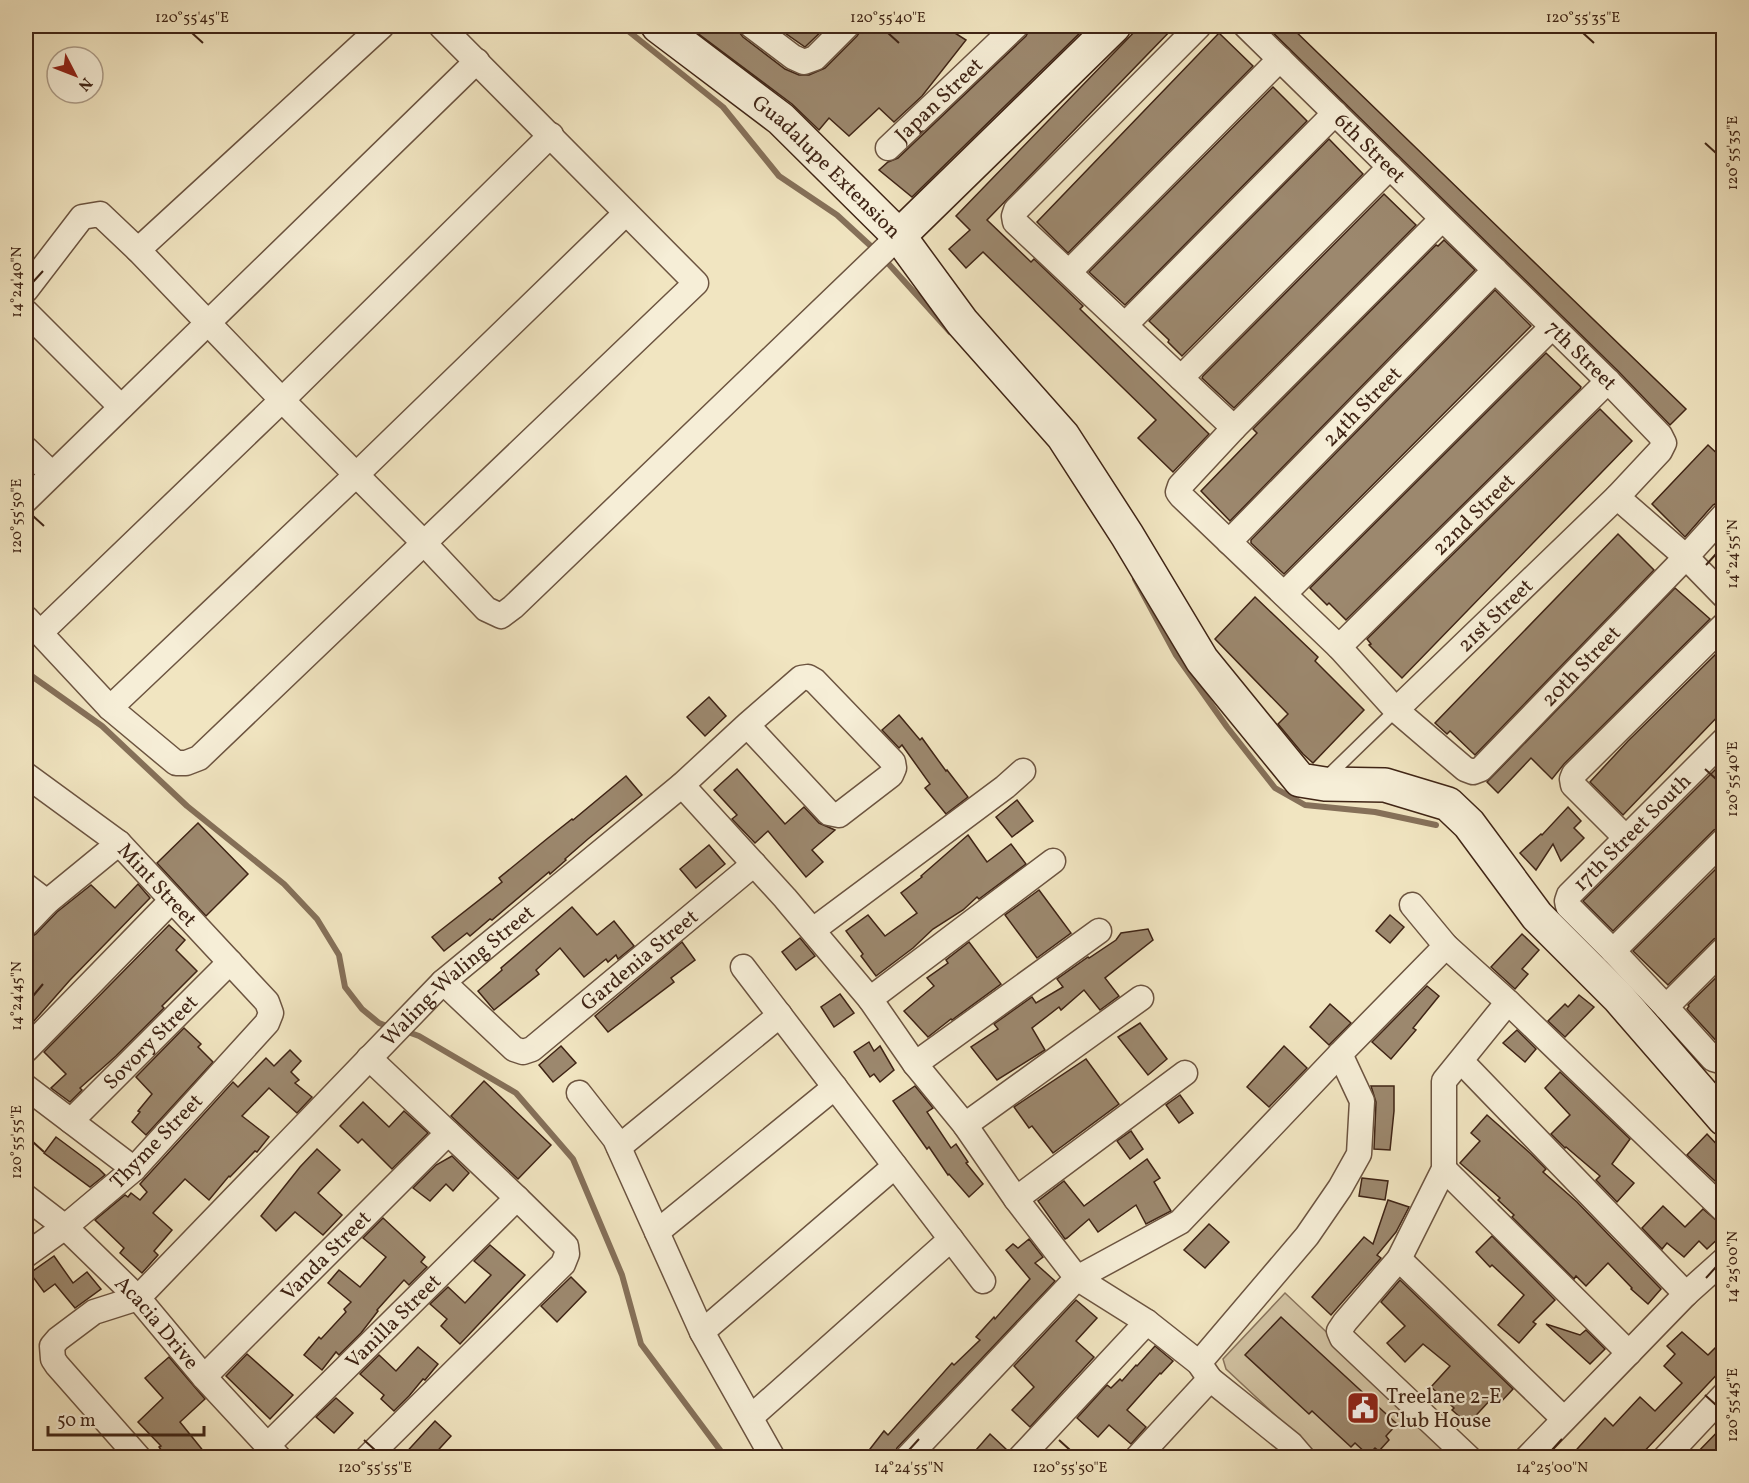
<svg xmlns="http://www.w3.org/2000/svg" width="1749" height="1483" font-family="Vollkorn,serif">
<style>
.green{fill:#d3c4a4;stroke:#89745c;stroke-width:1.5}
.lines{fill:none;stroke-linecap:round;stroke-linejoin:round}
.stream{stroke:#857059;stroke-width:6}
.building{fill:#9c886e;stroke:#3f2415;stroke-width:1.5}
.lane-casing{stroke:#6c5440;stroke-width:15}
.street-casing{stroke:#6c5440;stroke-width:27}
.secondary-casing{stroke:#3f2415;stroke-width:36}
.lane{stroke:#f6eed7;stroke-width:12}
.street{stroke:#f6eed7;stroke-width:24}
.secondary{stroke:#f6eed7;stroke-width:33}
.ticks{fill:none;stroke:#3f2415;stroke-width:2}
.labels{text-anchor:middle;stroke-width:4.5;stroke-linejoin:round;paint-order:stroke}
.street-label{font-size:21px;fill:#3f2415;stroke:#f6eed7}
.poi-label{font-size:21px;fill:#3f2415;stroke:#f6eed7;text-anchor:start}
.neatline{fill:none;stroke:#3f2415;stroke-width:2}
.ticks-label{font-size:15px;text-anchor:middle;fill:#3f2415}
</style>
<rect width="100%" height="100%" fill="#f1e5c1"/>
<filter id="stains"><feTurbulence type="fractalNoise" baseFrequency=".00333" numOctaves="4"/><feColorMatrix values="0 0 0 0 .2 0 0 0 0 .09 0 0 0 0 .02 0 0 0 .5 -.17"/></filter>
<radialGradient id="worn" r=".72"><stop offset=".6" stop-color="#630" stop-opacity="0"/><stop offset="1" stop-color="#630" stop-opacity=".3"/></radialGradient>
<polygon class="green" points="1285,1293 1459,1457 1320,1457 1226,1369 1223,1359"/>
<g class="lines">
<g class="stream">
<polyline points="622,26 723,107 779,176 837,215 874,249"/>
<polyline points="886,261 950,332"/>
<polyline points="1135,579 1176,655 1227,727 1275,788 1305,805 1375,812 1436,825"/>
<polyline points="26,672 102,726 187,806 284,884 317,919 339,955 345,987 362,1009 379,1023 392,1028"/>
<polyline points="405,1031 419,1036 516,1093 573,1159 622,1275 641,1344 726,1458"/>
</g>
</g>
<g class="building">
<polygon points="688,26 738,26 739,32 743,37 785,69 799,75 809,75 825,68 857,36 861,30 861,26 944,26 966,40 922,96 894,122 879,108 849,136 829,118 819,130 792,104"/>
<polygon points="775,26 827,26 805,47"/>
<polygon points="1031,26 1087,26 912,197 879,170 888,162 898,158 1026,36"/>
<polygon points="1140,26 1175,26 987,220 1031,262 1034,259 1083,306 1080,309 1209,434 1173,472 1138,438 1156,420 983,252 966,268 949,249 970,230 956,216"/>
<polygon points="1266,26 1290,26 1686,409 1670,425 1618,371"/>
<polygon points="1219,33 1253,66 1068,253 1037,222"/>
<polygon points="1273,87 1307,121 1125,305 1089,272"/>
<polygon points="1329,139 1363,174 1182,356 1168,342 1169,340 1149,321"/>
<polygon points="1384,194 1416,225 1234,408 1202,378 1203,376"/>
<polygon points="1444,240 1475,270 1230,521 1201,491 1257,433 1253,429 1436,245 1438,246"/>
<polygon points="1495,290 1531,326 1284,574 1251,543 1251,540"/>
<polygon points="1546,353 1581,387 1580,389 1346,620 1329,603 1327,605 1310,588"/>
<polygon points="1600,409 1632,441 1402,678 1369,645 1371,644 1367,639"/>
<polygon points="1708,445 1724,460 1724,499 1713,505 1685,537 1652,504"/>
<polygon points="1618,534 1654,570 1475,755 1450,731 1447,734 1435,723"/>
<polygon points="1675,588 1710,619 1564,764 1552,779 1531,758 1498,793 1487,782"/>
<polygon points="1255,597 1318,657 1315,661 1364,710 1313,763 1303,754 1278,724 1288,714 1215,639"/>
<polygon points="1724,646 1724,710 1623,815 1590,782 1628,741"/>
<polygon points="709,697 726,716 705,736 687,717"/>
<polygon points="899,715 920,740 922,738 946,771 947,770 968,797 946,814 925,788 930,784 902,745 899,748 882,730"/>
<polygon points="1724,761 1724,826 1714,830 1613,931 1583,901"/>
<polygon points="737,769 785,824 804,807 819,823 835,830 812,850 823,862 806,877 768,831 755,843 732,819 737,815 714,790"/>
<polygon points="626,776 642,795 588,839 565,859 566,860 550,874 549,872 492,920 490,919 470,936 467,933 444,951 432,937 502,882 499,878 548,838 572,819 573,820"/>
<polygon points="1017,800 1033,821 1012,837 996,817"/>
<polygon points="1568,807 1581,821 1574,828 1584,838 1561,861 1553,844 1536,870 1520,853 1541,834 1542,835"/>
<polygon points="198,823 248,874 206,916 157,863"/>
<polygon points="968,835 987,862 1011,844 1026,864 979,899 977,897 963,910 933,929 913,948 876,976 861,956 863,954 846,931 868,915 885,936 917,913 901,893 922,877 921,876"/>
<polygon points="709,845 725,864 696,888 680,869"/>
<polygon points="1724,861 1724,935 1714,939 1668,985 1633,951"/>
<polygon points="138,884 150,898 70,980 26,1030 26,938 31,937 36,934 57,912 91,885 115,908"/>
<polygon points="1039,890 1071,933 1037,958 1005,915"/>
<polygon points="572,907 597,935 614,921 634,946 618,959 616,955 608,962 606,959 584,977 560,948 536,970 539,974 494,1010 478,991 502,970 501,968"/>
<polygon points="1390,915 1404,927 1390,943 1376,931"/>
<polygon points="169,925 185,940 176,950 197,971 162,1006 164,1008 116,1056 80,1088 82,1090 70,1102 51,1088 66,1074 44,1052"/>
<polygon points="1148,929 1153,940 1105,978 1119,996 1100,1010 1084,990 1061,1010 1059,1007 1032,1028 1045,1050 997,1080 971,1047 998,1029 994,1024 1032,997 1036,1003 1063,987 1057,979 1088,957 1089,958 1116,940 1121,933"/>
<polygon points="1522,934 1539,950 1522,969 1528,974 1515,989 1491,967"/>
<polygon points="800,938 815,956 796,970 782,952"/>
<polygon points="682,942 695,960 671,978 674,982 608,1032 595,1016"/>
<polygon points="969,942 1001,984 952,1020 951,1019 928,1037 904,1011 934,986 927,978 948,963 946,960"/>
<polygon points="1724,970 1724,1046 1721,1046 1687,1009 1689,1006 1688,1005"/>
<polygon points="1427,986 1439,996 1413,1028 1416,1030 1391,1059 1372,1042"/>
<polygon points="840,994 854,1013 834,1027 821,1007"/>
<polygon points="1579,995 1594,1007 1565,1037 1548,1021 1565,1004 1568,1007"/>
<polygon points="1330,1004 1351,1023 1329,1045 1310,1027"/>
<polygon points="1140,1023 1167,1059 1148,1075 1118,1037"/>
<polygon points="184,1028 201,1044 198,1047 213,1062 146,1135 132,1122 140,1112 138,1111 152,1094 136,1077"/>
<polygon points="1517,1030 1536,1049 1525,1062 1503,1043"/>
<polygon points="869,1042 874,1051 880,1046 894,1070 880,1082 874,1074 870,1077 854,1052"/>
<polygon points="561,1046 576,1063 553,1082 539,1065"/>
<polygon points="1284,1046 1307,1068 1269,1107 1247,1087"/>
<polygon points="290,1050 301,1061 291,1072 299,1080 295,1083 312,1097 297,1113 269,1088 242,1116 269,1137 257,1152 255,1151 230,1177 229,1176 209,1200 185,1179 153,1213 172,1230 154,1251 158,1255 142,1273 120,1253 124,1248 95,1220 125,1195 128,1197 131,1193 140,1200 147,1192 140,1184 233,1082 238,1087 266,1058 274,1066"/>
<polygon points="1086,1059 1119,1104 1053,1153 1032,1126 1029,1128 1014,1107"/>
<polygon points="1560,1072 1630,1139 1612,1164 1634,1183 1617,1202 1596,1180 1600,1176 1566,1147 1565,1148 1551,1134 1570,1115 1545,1088"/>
<polygon points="484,1081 551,1145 518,1179 451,1116"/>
<polygon points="915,1086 933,1108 927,1112 951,1148 956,1144 968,1162 966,1163 983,1184 969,1197 949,1174 948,1175 929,1147 927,1149 893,1101"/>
<polygon points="1371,1086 1394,1086 1394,1111 1390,1150 1374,1149 1376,1102"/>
<polygon points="1180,1095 1193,1113 1179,1123 1166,1105"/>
<polygon points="363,1102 389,1127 404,1111 428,1133 392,1169 362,1139 358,1143 340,1126"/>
<polygon points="1487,1115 1531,1154 1546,1169 1543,1172 1577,1202 1661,1289 1648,1304 1631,1289 1632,1288 1608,1263 1586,1286 1576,1276 1574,1279 1512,1217 1514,1215 1498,1200 1500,1198 1460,1163 1480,1141 1471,1133"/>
<polygon points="1131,1131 1143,1149 1130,1159 1117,1141"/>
<polygon points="1707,1134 1724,1152 1724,1172 1715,1181 1687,1155"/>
<polygon points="56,1137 99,1169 105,1175 90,1187 44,1153"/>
<polygon points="317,1149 340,1170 318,1193 342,1215 323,1235 295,1212 276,1231 261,1216 300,1167"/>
<polygon points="452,1156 469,1173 453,1191 446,1184 430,1201 413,1188 436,1165"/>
<polygon points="1147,1159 1160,1178 1154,1182 1171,1211 1146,1224 1136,1205 1098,1232 1089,1219 1067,1238 1065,1239 1038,1201 1064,1181 1084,1206"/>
<polygon points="1362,1178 1388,1181 1385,1200 1359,1196"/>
<polygon points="1388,1200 1409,1207 1408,1209 1396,1232 1377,1255 1381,1258 1331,1315 1312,1297 1364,1237 1373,1244"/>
<polygon points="1663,1206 1685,1227 1703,1209 1724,1227 1724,1233 1707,1249 1699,1241 1684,1257 1667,1243 1662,1249 1642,1228"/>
<polygon points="383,1218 425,1257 421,1262 427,1267 409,1285 404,1280 377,1310 378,1311 361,1333 339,1355 336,1352 322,1370 304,1355 319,1337 321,1339 346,1312 344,1309 351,1302 328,1283 339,1270 360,1287 386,1257 363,1238"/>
<polygon points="1209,1224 1229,1242 1205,1268 1184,1250"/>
<polygon points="1492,1236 1555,1300 1533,1322 1536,1324 1519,1343 1498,1325 1524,1295 1492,1265 1490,1267 1476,1252"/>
<polygon points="1029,1239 1043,1257 1035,1263 1055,1281 897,1448 893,1458 863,1458 884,1431 888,1435 952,1363 954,1365 980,1340 976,1337 994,1317 995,1319 1030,1279 1006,1250 1013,1244 1018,1248"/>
<polygon points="490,1245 525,1275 460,1344 441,1326 447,1319 430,1304 448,1287 465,1303 491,1275 474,1261"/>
<polygon points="54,1256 73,1283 87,1272 101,1289 75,1308 55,1284 44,1292 30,1273"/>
<polygon points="571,1277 586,1292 557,1322 541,1306"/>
<polygon points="1400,1280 1513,1389 1500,1403 1493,1397 1468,1424 1452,1410 1454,1408 1431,1387 1450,1366 1423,1344 1405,1362 1387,1343 1405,1326 1381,1302"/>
<polygon points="1076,1300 1097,1318 1076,1341 1094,1357 1030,1427 1012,1410 1034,1387 1014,1366"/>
<polygon points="1281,1317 1397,1424 1386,1436 1389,1440 1379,1451 1375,1448 1368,1455 1355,1443 1351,1447 1312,1411 1309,1414 1245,1355"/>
<polygon points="1546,1324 1580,1335 1586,1330 1605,1349 1590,1364"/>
<polygon points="1682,1332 1708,1355 1724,1339 1724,1367 1638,1458 1569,1458 1605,1418 1613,1426 1640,1397 1655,1411 1682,1383 1664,1366 1675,1354 1667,1346"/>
<polygon points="1155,1346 1173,1361 1161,1374 1160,1373 1127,1410 1146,1427 1131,1444 1109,1425 1098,1437 1077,1418 1107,1385 1111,1388 1120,1379 1122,1381 1136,1365 1137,1366"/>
<polygon points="418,1347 438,1364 425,1380 423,1379 409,1396 394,1411 381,1399 384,1395 360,1374 379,1355 396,1371"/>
<polygon points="247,1354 293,1395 270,1419 226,1376"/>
<polygon points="169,1357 205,1399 180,1422 209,1458 167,1458 159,1447 161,1446 138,1422 163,1398 145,1378"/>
<polygon points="336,1398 353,1413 334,1433 316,1417"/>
<polygon points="435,1421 451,1436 431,1458 401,1458"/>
<polygon points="1724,1425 1724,1451 1717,1458 1692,1458"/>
<polygon points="990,1434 1008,1451 1006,1458 969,1458"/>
</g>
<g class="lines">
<g class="lane-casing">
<polyline id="lane" points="1326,778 1396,710"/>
</g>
<g class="street-casing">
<g id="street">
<polyline points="752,26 793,57 804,62 815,58 847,26"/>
<path id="s1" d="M1199,26L1016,210L1014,216L1015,222L1234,428L1180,486L1178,492L1181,496L1339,647L1396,710L1465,769L1473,772L1481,769L1686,557L1724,515"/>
<path id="s2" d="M1246,26L1608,381L1660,435L1664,443L1660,451L1617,497L1396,710"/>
<path id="s3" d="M888,148L1016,26"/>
<polyline points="138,250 382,26"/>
<polyline points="1069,272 1280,59"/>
<polyline points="26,290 82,217 100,214 138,250 282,400 424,543 486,609 501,616 513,607 899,236"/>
<polyline points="26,312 121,407"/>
<polyline points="1125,325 1335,113"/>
<polyline points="1181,378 1390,167"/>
<polyline points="1234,428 1442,219"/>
<polyline points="26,449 52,474"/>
<polyline points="1617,497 1686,557 1724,596"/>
<polyline points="26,500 477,61"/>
<path id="s4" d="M1229,542L1495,270"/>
<polyline points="1284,594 1552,327"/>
<polyline points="26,618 110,708 176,763 186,763 199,758 696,283 441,26"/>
<polyline points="40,633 282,400 551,135"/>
<path id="s5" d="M1339,647L1608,381"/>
<polyline points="110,708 357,474 626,213"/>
<path id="s6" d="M26,775L119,843L267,1002L271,1013L267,1023L134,1169L65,1227L26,1255"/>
<polyline points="682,785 785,898 870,999 915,1064 965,1125 1016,1199 1077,1278 907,1458"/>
<polyline points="1626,838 1573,785 1572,779 1574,774 1724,625"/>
<polyline points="26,886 47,902"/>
<polyline points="1412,905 1446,946 1508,1002 1724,1210"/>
<polyline points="26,924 47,902 119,843"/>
<polyline points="813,930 1005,787 1023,771"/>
<polyline points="1724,949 1666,1007 1713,1059 1720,1061 1724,1060"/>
<path id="s7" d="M1613,951L1568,906L1567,901L1569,895L1724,740"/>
<polyline points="743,967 983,1281"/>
<path id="s8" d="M443,982L514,1049L523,1052L532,1049L754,864"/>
<polyline points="870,999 1053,861"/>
<polyline points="1666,1007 1613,951 1724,840"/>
<polyline points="26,1050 172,900"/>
<polyline points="1461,1061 1686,1294"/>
<polyline points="915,1064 1099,931"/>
<polyline points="26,1087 134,1169"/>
<polyline points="579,1093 615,1139 702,1332 773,1458"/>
<path id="s9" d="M71,1121L230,962"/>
<polyline points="965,1125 1141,998"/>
<polyline points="619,1147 780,1015"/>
<polyline points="1444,1169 1629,1353"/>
<path id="s10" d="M26,1197L65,1227L138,1298L204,1377L279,1458"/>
<polyline points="1016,1199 1185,1073"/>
<polyline points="657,1232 835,1087"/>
<polyline points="1399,1259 1564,1419"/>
<polyline points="702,1332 895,1166"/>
<polyline points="1199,1363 1307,1236 1340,1188 1359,1154 1362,1101 1340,1054"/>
<path id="s11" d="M204,1377L448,1133"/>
<polyline points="751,1417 951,1239"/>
<path id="s12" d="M268,1445L517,1198"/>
<path id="s13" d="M139,1458L57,1365L53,1359L52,1346L58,1339L94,1312L138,1298L443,982L682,785L747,725L801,678L808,677L815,681L893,762L894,768L891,775L839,815L829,813L747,725"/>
<polyline points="367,1458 563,1264 567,1254 566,1246 517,1198 369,1058"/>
<polyline points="1020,1458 1147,1322"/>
<polyline points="1137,1458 1210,1379"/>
<polyline points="1303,1458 1291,1444 1210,1379 1199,1363 1147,1322 1077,1278 1180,1222 1340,1054 1446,946"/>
<polyline points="1469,1458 1342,1338 1339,1331 1345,1322 1399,1259 1444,1169 1444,1081 1508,1002"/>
<polyline points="1527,1458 1686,1294 1724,1260"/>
<polyline points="1665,1458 1724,1395"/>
</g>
</g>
<g class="secondary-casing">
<g id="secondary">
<path id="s14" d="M658,26L781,119L899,236L962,322L1063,436L1127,535L1202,660L1300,780L1325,784L1385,785L1448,804L1469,824L1537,916L1618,997L1724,1119"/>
<polyline points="899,236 1114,26"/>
</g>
</g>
<use href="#lane" class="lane"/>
<use href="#street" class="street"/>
<use href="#secondary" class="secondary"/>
</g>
<path class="ticks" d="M192,33L203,43M888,33L899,43M1583,33L1594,43M1705,143L1716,153M33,282L43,271M33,516L44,526M1706,565L1716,554M1705,769L1716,779M33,996L43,984M33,1142L44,1152M1706,1278L1716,1267M1705,1395L1716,1405M364,1440L375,1450M1059,1440L1070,1450M909,1450L919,1439M1552,1450L1562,1439"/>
<defs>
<g id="civic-square" transform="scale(1.725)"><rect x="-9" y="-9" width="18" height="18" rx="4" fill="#8f2418" stroke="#f6eed7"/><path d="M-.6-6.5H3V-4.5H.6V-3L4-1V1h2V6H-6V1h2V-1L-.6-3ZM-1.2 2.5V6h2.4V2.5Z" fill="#fff"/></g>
</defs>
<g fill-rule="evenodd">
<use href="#civic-square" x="1363" y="1408"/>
</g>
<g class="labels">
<g class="street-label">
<text dy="7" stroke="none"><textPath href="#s3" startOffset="70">Japan Street</textPath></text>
<text dy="7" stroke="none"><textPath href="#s2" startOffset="174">6th Street</textPath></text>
<text dy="7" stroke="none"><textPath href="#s14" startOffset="220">Guadalupe Extension</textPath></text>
<text dy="7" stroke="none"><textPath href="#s2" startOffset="470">7th Street</textPath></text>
<text dy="7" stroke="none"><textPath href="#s4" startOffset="190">24th Street</textPath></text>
<text dy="7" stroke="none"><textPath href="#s5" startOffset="189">22nd Street</textPath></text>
<text transform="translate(1495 615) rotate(-44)" y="7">21st Street</text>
<text dy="7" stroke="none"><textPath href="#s1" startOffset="1218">20th Street</textPath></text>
<text dy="7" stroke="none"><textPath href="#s7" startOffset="164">17th Street South</textPath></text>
<text dy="7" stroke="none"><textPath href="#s6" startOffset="172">Mint Street</textPath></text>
<text dy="7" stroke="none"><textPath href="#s8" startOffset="256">Gardenia Street</textPath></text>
<text dy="7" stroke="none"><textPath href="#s13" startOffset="699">Waling-Waling Street</textPath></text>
<text dy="7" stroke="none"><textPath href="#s9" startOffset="112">Sovory Street</textPath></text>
<text transform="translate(156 1141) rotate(-46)" y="7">Thyme Street</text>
<text dy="7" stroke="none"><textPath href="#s11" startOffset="172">Vanda Street</textPath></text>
<text dy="7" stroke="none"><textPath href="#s12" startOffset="176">Vanilla Street</textPath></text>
<text dy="7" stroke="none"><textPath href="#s10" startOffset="182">Acacia Drive</textPath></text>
</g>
<g class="poi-label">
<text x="1386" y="1403">Treelane 2-E<tspan x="1386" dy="24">Club House</tspan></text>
</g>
</g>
<rect width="1749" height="1483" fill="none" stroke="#f1e5c1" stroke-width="66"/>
<g transform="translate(75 75) rotate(132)"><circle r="28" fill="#f6eed7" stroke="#ad9d89" stroke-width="1.5"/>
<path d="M0-4.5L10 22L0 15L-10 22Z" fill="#8f2418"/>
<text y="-9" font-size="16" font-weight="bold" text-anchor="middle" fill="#3f2415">N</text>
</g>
<path d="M48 1426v9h156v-9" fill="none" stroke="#3f2415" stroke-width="3"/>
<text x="57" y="1426" font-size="18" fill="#3f2415" stroke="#f6eed7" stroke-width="4.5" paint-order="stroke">50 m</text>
<rect x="33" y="33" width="1683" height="1417" class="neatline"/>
<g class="ticks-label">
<text x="192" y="22">120°55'45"E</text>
<text x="888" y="22">120°55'40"E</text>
<text x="1583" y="22">120°55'35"E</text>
<text transform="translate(1732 153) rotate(-90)" y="5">120°55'35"E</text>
<text transform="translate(16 282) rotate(-90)" y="5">14°24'40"N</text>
<text transform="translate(16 516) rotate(-90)" y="5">120°55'50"E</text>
<text transform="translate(1732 554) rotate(-90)" y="5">14°24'55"N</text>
<text transform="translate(1732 779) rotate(-90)" y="5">120°55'40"E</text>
<text transform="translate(16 996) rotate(-90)" y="5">14°24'45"N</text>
<text transform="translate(16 1142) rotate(-90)" y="5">120°55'55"E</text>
<text transform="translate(1732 1267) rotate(-90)" y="5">14°25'00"N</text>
<text transform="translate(1732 1405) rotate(-90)" y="5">120°55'45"E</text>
<text x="375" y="1472">120°55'55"E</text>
<text x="909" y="1472">14°24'55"N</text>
<text x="1070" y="1472">120°55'50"E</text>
<text x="1552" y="1472">14°25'00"N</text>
</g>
<rect width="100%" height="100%" filter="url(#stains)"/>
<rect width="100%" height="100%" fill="url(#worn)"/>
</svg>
